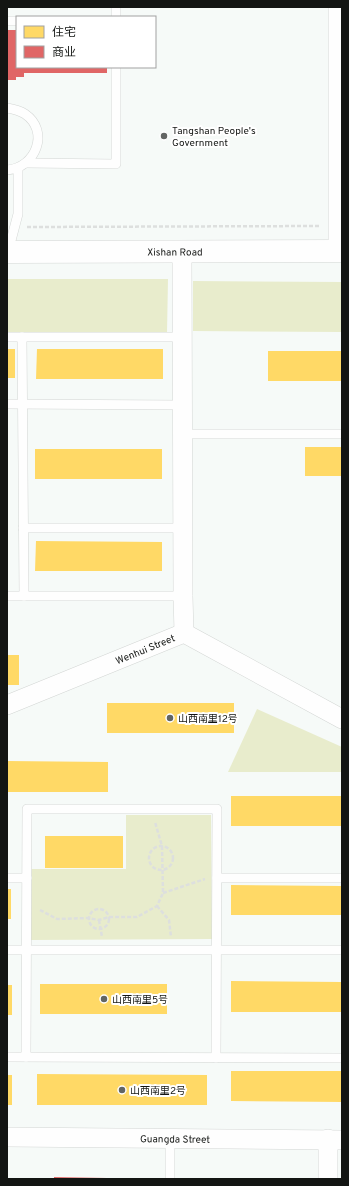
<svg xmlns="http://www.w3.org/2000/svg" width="349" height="1186" font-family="Overpass,'Noto Sans SC',sans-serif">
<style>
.green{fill:#e8eccc}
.homes{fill:#ffd966}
.shops{fill:#e06666}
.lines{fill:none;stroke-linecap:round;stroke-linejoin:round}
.lane-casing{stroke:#d3d6d4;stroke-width:10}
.street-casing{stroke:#d3d6d4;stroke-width:20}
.secondary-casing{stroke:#d3d6d4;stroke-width:23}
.path{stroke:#dddfde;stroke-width:2.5;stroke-dasharray:4 2;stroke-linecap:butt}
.lane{stroke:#fefefe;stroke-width:9}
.street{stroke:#fefefe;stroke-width:19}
.secondary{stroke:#fefefe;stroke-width:22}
.poi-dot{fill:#626563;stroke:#fff;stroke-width:1.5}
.labels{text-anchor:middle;stroke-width:4;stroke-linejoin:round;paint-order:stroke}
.poi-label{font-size:10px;fill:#131513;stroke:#fff;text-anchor:start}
.street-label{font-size:10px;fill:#131513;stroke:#fff}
</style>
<rect width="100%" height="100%" fill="#f6faf8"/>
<g class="green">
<polygon points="7,279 168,279 167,333 7,332"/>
<polygon points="193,281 342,282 342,332 193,331"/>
<polygon points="257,709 342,747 342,772 228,772"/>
<polygon points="126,815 211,815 212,939 31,940 30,869 126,869"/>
</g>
<g class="homes">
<rect x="7" y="349" width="8" height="29"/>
<polygon points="37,349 163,349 163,379 36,379"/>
<rect x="268" y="351" width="74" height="30"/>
<rect x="305" y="447" width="37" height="29"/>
<rect x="35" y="449" width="127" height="30"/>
<polygon points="36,541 162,542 162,571 35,571"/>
<rect x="7" y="655" width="12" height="30"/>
<rect x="107" y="703" width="127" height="30"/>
<polygon points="7,761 108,762 108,792 7,792"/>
<rect x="231" y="796" width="111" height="30"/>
<rect x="45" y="836" width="78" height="32"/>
<polygon points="231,885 342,886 342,915 231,915"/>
<rect x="7" y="889" width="4" height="30"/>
<polygon points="231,981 342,982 342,1012 231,1012"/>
<rect x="40" y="984" width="127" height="30"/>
<rect x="7" y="985" width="5" height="30"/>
<polygon points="231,1071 342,1071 342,1102 231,1101"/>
<polygon points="37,1074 207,1075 207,1105 37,1105"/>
<rect x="7" y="1075" width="5" height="30"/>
</g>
<g class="shops">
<polygon points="7,30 17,30 17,67 107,67 107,73 24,73 24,77 16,77 16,80 7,80"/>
<polygon points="54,1177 107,1178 107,1179 54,1179"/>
</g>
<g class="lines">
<g class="lane-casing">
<g id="lane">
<polyline points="116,7 116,17"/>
<polyline points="7,21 17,21"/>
<path d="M7,108C13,109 19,110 25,114C50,131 36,168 7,170"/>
<polyline points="26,163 116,164 116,67"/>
<polyline points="8,252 18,214 18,168"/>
<polyline points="7,337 182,337"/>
<polyline points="22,337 24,596"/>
<polyline points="7,404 183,405"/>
<polyline points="183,434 342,434"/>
<polyline points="23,528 183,528"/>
<polyline points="7,596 183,596"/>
<polyline points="7,878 27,878"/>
<polyline points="217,878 342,878"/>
<polyline points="7,950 342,950"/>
<polyline points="7,1057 342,1058"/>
<polyline points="26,1057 27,809 217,809 216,1058"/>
<polyline points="170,1179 170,1138"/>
</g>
</g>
<g class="street-casing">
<g id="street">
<polyline points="338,7 338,251"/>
<polyline points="182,252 183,596 184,633"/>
<path id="s1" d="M7,705L184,633L342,719"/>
<path id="s2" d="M7,1137L342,1140"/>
<polyline points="328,1179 328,1139"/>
</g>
</g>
<g class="secondary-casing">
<g id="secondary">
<path id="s3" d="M7,252L342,251"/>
</g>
</g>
<g class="path">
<polyline points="27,227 320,226"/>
<circle cx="161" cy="858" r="12"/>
<polyline points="163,893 205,879"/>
<polyline points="157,906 169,920 171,937"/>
<circle cx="99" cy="919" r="10"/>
<polyline points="40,910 57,919 88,918 99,920 109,917 137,917 157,906 163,893 162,846 155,822"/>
<polyline points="99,920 102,937"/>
</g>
<use href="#lane" class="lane"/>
<use href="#street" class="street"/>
<use href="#secondary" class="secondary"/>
</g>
<g class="poi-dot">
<circle cx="164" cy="136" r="4"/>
<circle cx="170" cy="718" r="4"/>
<circle cx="104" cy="999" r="4"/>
<circle cx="122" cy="1090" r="4"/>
</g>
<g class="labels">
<g class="poi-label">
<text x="172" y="134">Tangshan People's<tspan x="172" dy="12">Government</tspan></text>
<text x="178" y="722">山西南里12号</text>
<text x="112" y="1003">山西南里5号</text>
<text x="130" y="1094">山西南里2号</text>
</g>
<g class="street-label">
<text dy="4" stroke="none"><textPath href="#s3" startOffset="168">Xishan Road</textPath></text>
<text dy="4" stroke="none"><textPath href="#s1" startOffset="149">Wenhui Street</textPath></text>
<text dy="4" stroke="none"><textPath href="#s2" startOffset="168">Guangda Street</textPath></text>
</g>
</g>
<rect width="349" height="1186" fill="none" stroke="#131513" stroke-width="16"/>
<rect x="16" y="16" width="140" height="52" fill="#ffffff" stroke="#a1a1a1"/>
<rect x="24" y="26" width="20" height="12" fill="#ffd966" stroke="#a1a1a1"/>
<text x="52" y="36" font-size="12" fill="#131513">住宅</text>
<rect x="24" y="46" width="20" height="12" fill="#e06666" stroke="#a1a1a1"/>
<text x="52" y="56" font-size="12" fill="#131513">商业</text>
</svg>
